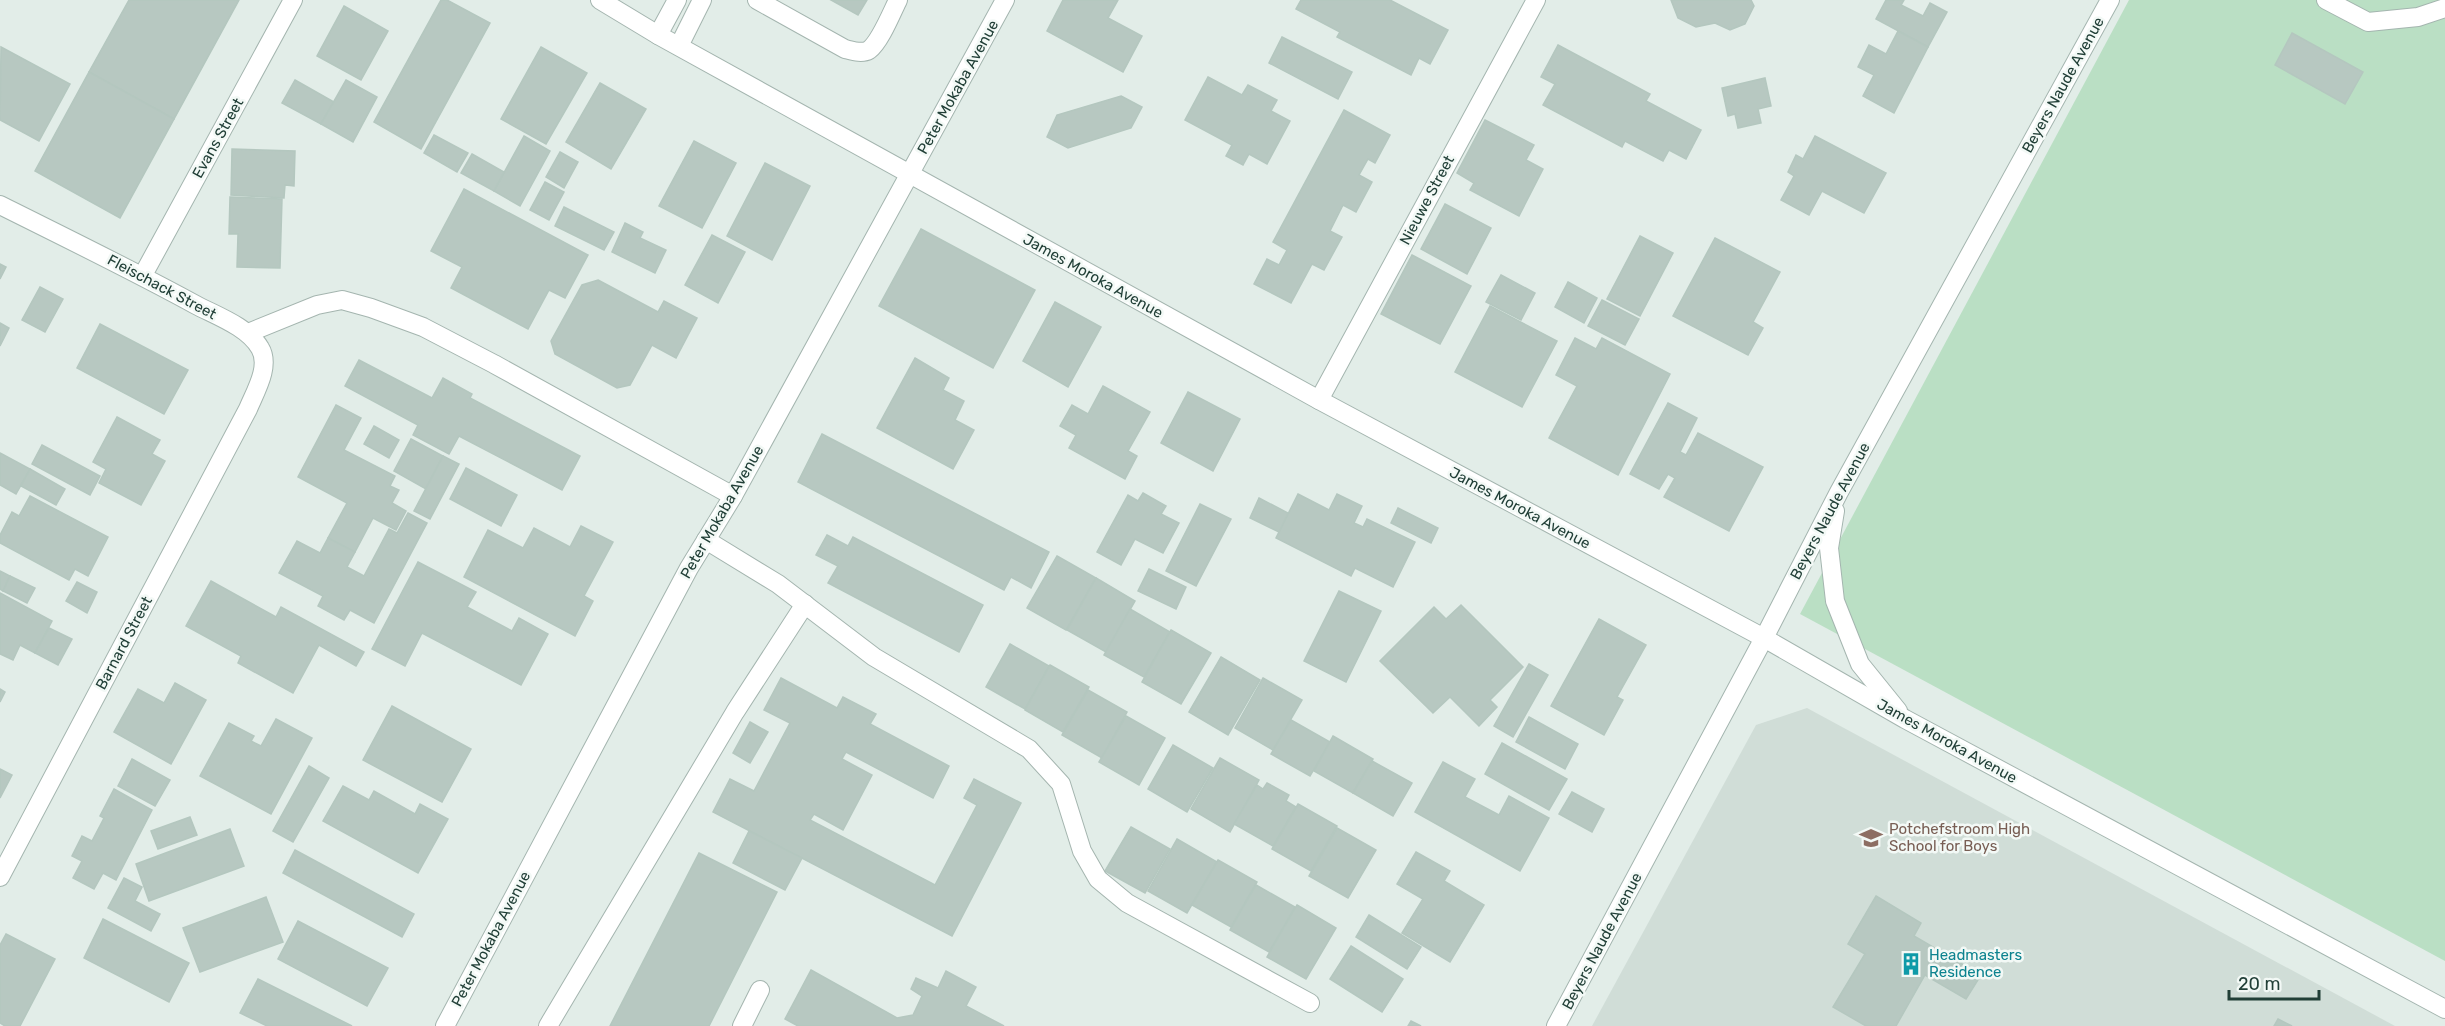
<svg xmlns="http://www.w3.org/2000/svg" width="2445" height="1026" font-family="Rubik,sans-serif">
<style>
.built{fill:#d0ddd7}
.green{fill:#badfc4}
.building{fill:#b7c8c1;stroke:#b4c7bf;stroke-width:1.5}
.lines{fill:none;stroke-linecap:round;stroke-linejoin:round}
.minor-casing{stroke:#a4b5af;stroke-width:20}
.minor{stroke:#fff;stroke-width:18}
.labels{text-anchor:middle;stroke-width:5;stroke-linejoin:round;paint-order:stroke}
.street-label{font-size:15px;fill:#213f37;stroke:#f3f9f6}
.education-label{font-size:15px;fill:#785e54;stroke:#f3f9f6;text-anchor:start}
.culture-label{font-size:15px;fill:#0d838f;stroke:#f3f9f6;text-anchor:start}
</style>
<rect width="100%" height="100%" fill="#e2ede8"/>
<polygon class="built" points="1807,708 2395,1026 1592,1026 1756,725"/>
<polygon class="green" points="2129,0 2445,0 2445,961 1800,614"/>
<g class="building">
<polygon points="129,0 239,0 174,119 89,72"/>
<polygon points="441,0 447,0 490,23 421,149 374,122"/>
<polygon points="831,0 867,0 858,15"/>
<polygon points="1063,0 1118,0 1108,18 1142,36 1123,72 1047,31"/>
<polygon points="1301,0 1390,0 1448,30 1430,64 1419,58 1411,75 1337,37 1340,32 1296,9"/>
<polygon points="1671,0 1751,0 1754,6 1745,24 1730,30 1715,23 1696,27 1678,18"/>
<polygon points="1886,0 1904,0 1901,5 1923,16 1930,3 1947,12 1928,47 1876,19"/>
<polygon points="344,6 388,31 361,80 317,56"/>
<polygon points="1898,31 1928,47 1894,113 1863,96 1874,75 1858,67 1869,45 1886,54"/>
<polygon points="2292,33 2363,72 2345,104 2275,65"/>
<polygon points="1282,37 1352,72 1338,99 1269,63"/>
<polygon points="1558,45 1650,94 1646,101 1701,130 1686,159 1669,150 1663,161 1625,141 1622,147 1543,105 1555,84 1541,77"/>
<polygon points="1,47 70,84 39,141 0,120"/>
<polygon points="541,47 587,73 546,144 501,119"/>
<polygon points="89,72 174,119 120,218 35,171"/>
<polygon points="1208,77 1242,95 1248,85 1277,100 1271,111 1290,121 1267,164 1249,154 1243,165 1226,156 1232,145 1185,120"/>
<polygon points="1765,78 1771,106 1758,109 1761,123 1738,128 1735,114 1728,116 1722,88"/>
<polygon points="295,80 334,102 321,124 282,103"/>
<polygon points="346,80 377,97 353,142 321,124"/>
<polygon points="600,83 646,109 611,169 566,142"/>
<polygon points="1121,96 1142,107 1131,128 1068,148 1047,137 1057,115"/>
<polygon points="1344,110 1390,135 1375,163 1368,159 1359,175 1372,182 1356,212 1343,205 1330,231 1342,237 1324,270 1312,264 1291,303 1254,284 1267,259 1279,265 1287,250 1273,242"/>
<polygon points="1485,120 1534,145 1526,160 1543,169 1519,216 1470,190 1474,183 1457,173"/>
<polygon points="434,135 468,153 457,172 424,153"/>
<polygon points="524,136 550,151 520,206 494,191"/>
<polygon points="1815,136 1886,173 1864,213 1822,191 1809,215 1781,200 1794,176 1788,172 1796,155 1803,159"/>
<polygon points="694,141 736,163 702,228 659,206"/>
<polygon points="232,149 295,151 294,186 285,185 284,198 231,195"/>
<polygon points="560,152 578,162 564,188 546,177"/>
<polygon points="472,154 504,172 494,191 461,173"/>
<polygon points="765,163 810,186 772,260 727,236"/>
<polygon points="545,182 564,192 549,220 530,210"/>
<polygon points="464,189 588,255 565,298 549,290 528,329 451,288 462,267 431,251"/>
<polygon points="230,197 282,199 280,268 237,267 238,234 229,234"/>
<polygon points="1445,204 1491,228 1467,274 1421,249"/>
<polygon points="564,207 614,232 604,250 555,226"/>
<polygon points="625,223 643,232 640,238 666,250 655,273 612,252"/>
<polygon points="921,229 1035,290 993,368 879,306"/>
<polygon points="712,235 745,252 718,303 685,285"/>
<polygon points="1640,236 1673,253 1640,316 1607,299"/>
<polygon points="1715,238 1780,272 1753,322 1763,328 1748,355 1673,316"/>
<polygon points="1412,255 1471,286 1440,344 1381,314"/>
<polygon points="0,264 6,267 0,279"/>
<polygon points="1501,275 1535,293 1521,320 1486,302"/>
<polygon points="598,280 658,312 664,301 697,318 676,358 652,345 630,385 617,388 555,354 551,341 582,285"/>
<polygon points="1568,282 1597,298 1584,323 1555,307"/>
<polygon points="40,287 63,299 45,332 22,320"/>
<polygon points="1602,300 1639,319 1625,345 1588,326"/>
<polygon points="1055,302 1101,327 1068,387 1023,361"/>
<polygon points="1490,306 1557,341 1522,407 1455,372"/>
<polygon points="0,323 9,328 0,346"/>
<polygon points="100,324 188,370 164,414 77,368"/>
<polygon points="1575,338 1596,349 1602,338 1670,374 1618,475 1549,438 1577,386 1556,375"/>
<polygon points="915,358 949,378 943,390 964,401 955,420 974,430 953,469 877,428"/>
<polygon points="359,360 432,398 443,378 472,394 470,398 580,456 562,490 459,436 449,454 413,435 418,425 345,386"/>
<polygon points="1103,386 1150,412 1128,451 1137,456 1125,479 1069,448 1076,435 1060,426 1072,405 1088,414"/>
<polygon points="1188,392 1240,419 1213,471 1161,443"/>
<polygon points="1668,403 1697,418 1680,452 1686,455 1698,433 1763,467 1729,531 1664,497 1675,478 1668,474 1659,489 1630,474"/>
<polygon points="336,405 361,418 344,450 395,476 390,486 399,490 392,503 406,511 396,530 373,518 355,552 328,538 347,503 298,477"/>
<polygon points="117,417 160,440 152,454 165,461 141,505 99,483 106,469 93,462"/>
<polygon points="374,426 399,440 389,458 364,444"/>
<polygon points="822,434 1049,552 1031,588 1011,577 1004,590 798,482"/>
<polygon points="411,439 443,456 426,489 394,471"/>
<polygon points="42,445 100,476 90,495 32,464"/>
<polygon points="0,453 30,469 16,494 0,485"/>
<polygon points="443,456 459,464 430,519 414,511"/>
<polygon points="466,468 517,495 501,526 450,499"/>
<polygon points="30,469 65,489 56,505 21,486"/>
<polygon points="1143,493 1166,506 1161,514 1179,523 1163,553 1135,539 1121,565 1097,552 1128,495 1138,501"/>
<polygon points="1298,494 1329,510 1337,494 1362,506 1354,523 1363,527 1367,519 1415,542 1393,587 1355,568 1351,576 1276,538"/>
<polygon points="30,496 108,537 88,576 75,569 69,580 0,543 0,535 12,512 19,516"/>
<polygon points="1259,498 1288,513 1279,532 1250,518"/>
<polygon points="1200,504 1231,519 1196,586 1166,571"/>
<polygon points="1398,508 1438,528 1431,543 1391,523"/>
<polygon points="408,513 427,523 374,623 350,610 344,620 318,606 323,596 279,573 297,541 320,553 328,538 355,552 347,567 364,576 389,529 397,533"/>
<polygon points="581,526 613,542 584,596 593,601 575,636 464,577 488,530 523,548 534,528 570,547"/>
<polygon points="827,535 848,546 853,537 983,605 959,652 828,583 838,566 816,555"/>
<polygon points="1057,556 1096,578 1066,630 1027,608"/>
<polygon points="418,562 476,592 467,607 512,631 519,618 548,634 521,685 422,633 405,666 372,649"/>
<polygon points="1149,569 1186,587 1176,609 1138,591"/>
<polygon points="0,571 10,576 3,591 0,589"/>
<polygon points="10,576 35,588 27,603 3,591"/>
<polygon points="1096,578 1135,601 1106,652 1067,630"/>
<polygon points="211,581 276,617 281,607 364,652 356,666 319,645 293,693 238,663 241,656 186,626"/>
<polygon points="77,582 97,592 87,613 66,601"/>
<polygon points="1339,591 1381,611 1346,682 1304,661"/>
<polygon points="0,593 52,621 35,653 20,645 13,660 0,654"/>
<polygon points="1461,605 1523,667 1490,700 1497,707 1479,726 1450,697 1433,713 1380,661 1434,607 1446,619"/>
<polygon points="1130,609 1170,632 1144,677 1104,655"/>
<polygon points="1599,619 1646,645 1617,697 1623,700 1604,735 1551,706"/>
<polygon points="49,628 72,639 58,665 35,653"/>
<polygon points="1171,630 1211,653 1181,704 1142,682"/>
<polygon points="1010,644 1049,666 1025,709 986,687"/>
<polygon points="1221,657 1260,680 1228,735 1189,712"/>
<polygon points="1529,664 1548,675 1513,737 1494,726"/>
<polygon points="1050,665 1089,687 1063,732 1025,710"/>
<polygon points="781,678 837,708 843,697 876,714 870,724 949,766 933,798 846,752 842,759 872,775 843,830 814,814 810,820 935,885 977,805 964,798 974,779 1021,803 952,936 713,812 730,779 754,791 790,723 764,710"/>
<polygon points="1263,678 1302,700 1273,750 1235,728"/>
<polygon points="175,683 206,700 171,764 114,732 138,689 164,703"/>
<polygon points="0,689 5,692 0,702"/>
<polygon points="1088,690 1127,712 1102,758 1062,735"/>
<polygon points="392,706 471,749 442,802 363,760"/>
<polygon points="1126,716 1165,738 1139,785 1099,762"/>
<polygon points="1529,717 1578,744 1565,769 1516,742"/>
<polygon points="276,719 312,738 271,814 200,776 229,723 254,736 251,741 261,746"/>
<polygon points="1291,720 1330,742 1310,776 1271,754"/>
<polygon points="750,722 768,732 750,763 733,753"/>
<polygon points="1333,736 1373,759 1353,793 1314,771"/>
<polygon points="1502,743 1567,779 1549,810 1485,774"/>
<polygon points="1173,745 1213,768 1187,812 1148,789"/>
<polygon points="1220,758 1259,780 1230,832 1191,809"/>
<polygon points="132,759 170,780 155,806 118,786"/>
<polygon points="1372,761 1412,783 1393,816 1353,793"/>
<polygon points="1443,762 1475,779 1465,797 1499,815 1509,796 1549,818 1520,871 1415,812"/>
<polygon points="309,766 329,778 293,842 273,831"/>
<polygon points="0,769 12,775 0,798"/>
<polygon points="1267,783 1289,795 1286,801 1296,807 1273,846 1234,824 1257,785 1263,789"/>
<polygon points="343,786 369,800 374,791 415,814 420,804 448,819 418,873 323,821"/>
<polygon points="114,789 152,810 116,880 103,873 94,889 73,878 82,861 72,856 82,836 92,841 104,818 100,816"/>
<polygon points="1572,792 1604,809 1592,832 1559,814"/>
<polygon points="1298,804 1337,826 1311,871 1272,849"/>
<polygon points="190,817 197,835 158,849 151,831"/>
<polygon points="1131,827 1170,849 1145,893 1105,871"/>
<polygon points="1337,828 1376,850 1348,898 1309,876"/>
<polygon points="230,829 244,866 149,901 136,864"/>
<polygon points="749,831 802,858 785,890 733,863"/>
<polygon points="1177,839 1217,862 1187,913 1148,891"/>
<polygon points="295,850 414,914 402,937 283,873"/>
<polygon points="1416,852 1450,871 1444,881 1484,905 1450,962 1402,933 1423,899 1397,884"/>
<polygon points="699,853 777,892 709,1026 610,1026"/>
<polygon points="1218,860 1257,882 1231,927 1192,905"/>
<polygon points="124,878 142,887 135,901 160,914 151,931 108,908"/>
<polygon points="1256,885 1295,907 1269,952 1230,930"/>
<polygon points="1876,896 1921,923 1914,936 1981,975 1966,999 1925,975 1896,1026 1866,1026 1833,1007 1865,954 1848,944"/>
<polygon points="266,897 283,942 200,972 183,928"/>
<polygon points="1297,905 1336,928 1306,979 1267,957"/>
<polygon points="1369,915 1421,947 1407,969 1356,937"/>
<polygon points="103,919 189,963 169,1002 84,958"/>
<polygon points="298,921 388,968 367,1006 278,959"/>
<polygon points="6,934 55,959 20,1026 5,1026 0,1023 0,945"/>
<polygon points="1351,946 1403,979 1382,1012 1330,979"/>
<polygon points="811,970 897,1018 913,1015 922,996 911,989 916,978 938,988 946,971 976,987 966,1006 1004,1026 798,1026 785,1019"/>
<polygon points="258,979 352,1026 267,1026 240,1013"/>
<polygon points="2278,1019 2292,1026 2274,1026"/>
<polygon points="1411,1021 1421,1026 1408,1026"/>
</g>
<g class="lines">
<g class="minor-casing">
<g id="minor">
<polyline points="600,0 658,35 1319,400 1764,638 1905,719 2445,1009"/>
<path d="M757,0L845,49C853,51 862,54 869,50C880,42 892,12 898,0"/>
<polyline points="2326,0 2368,22 2418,17 2445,8"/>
<polyline points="658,35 677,0"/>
<polyline points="679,46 702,0"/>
<path d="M0,205C66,238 132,270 196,305C217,316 248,327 260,348C271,366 255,392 248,409L0,877"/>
<polyline points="143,275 293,0"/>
<polyline points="248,333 317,305 342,300 371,308 423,327 494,364 733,496"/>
<polyline points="1319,400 1536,0"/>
<polyline points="1835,511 1829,548 1835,601 1860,664 1898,711"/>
<polyline points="706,540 778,584 874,657 1029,749 1061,784 1082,851 1098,879 1127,903 1310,1003"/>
<polyline points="445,1026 689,568 733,496 1005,0"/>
<polyline points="548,1026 735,712 805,604"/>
<polyline points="742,1026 760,990"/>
<polyline points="1556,1026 1764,638 1839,492 2110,0"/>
</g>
</g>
<use href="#minor" class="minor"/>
</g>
<defs>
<g id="school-bare" transform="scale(1.8)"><path d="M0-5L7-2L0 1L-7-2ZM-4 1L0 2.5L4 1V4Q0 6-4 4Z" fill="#8d6e63" stroke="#f3f9f6" stroke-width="2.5" paint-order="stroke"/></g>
<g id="building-bare" transform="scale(1.8)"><path d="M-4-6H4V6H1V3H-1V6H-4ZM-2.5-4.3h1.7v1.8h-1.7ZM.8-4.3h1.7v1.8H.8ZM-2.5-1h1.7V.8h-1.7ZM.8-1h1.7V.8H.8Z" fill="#0f9aa8" stroke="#f3f9f6" stroke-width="2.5" paint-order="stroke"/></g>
</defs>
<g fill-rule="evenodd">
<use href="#school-bare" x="1871" y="838"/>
<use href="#building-bare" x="1911" y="964"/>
</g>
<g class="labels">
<g class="street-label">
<text transform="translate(2063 85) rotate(-61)" y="5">Beyers Naude Avenue</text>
<text transform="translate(958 87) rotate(-61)" y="5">Peter Mokaba Avenue</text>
<text transform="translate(218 138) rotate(-61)" y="5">Evans Street</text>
<text transform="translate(1427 200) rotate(-62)" y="5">Nieuwe Street</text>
<text transform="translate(1093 276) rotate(29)" y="5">James Moroka Avenue</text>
<text transform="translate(162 287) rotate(28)" y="5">Fleischack Street</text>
<text transform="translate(1520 508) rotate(28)" y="5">James Moroka Avenue</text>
<text transform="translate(1830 511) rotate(-62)" y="5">Beyers Naude Avenue</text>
<text transform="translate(722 512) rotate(-60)" y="5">Peter Mokaba Avenue</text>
<text transform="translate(124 643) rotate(-62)" y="5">Barnard Street</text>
<text transform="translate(1947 741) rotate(29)" y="5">James Moroka Avenue</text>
<text transform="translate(491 939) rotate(-62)" y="5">Peter Mokaba Avenue</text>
<text transform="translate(1602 941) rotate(-62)" y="5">Beyers Naude Avenue</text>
</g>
<g class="education-label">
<text x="1889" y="834">Potchefstroom High<tspan x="1889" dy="17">School for Boys</tspan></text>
</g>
<g class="culture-label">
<text x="1929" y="960">Headmasters<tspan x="1929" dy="17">Residence</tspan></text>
</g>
</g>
<path d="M2229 990v9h90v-9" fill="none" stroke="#213f37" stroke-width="3"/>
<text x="2238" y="990" font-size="18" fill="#213f37" stroke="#f3f9f6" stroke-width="4.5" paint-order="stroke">20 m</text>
</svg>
